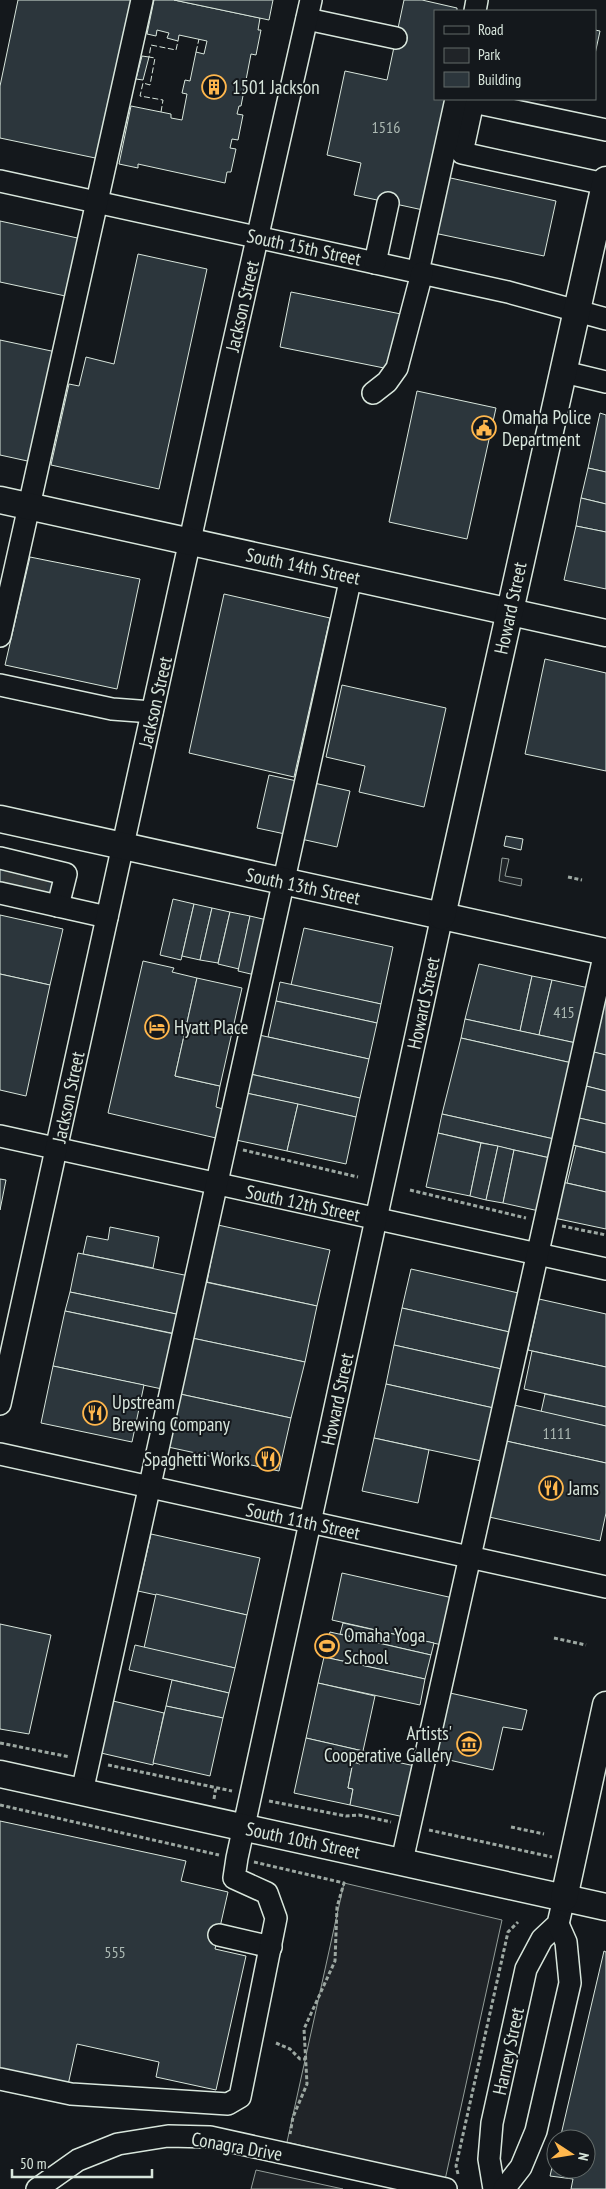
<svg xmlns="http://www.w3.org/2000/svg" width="606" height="2189" font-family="'PT Sans Narrow',sans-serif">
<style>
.green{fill:#202428;stroke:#939e99}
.building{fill:#2c363c;stroke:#d8e6dc}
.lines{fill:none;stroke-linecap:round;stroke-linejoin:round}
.minor-tunnel{stroke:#313739;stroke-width:21;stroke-dasharray:21 11;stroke-linecap:butt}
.minor-casing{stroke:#d8e6dc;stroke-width:24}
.major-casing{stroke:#d8e6dc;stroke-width:29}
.path{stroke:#9da8a2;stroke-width:3;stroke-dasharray:4 2.5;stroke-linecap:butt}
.minor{stroke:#14181c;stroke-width:21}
.major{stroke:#14181c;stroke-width:26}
.fence{stroke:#d8e6dc;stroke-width:1;stroke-dasharray:6 2.5;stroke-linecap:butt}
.wall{stroke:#d8e6dc;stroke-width:2.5}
.labels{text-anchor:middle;stroke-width:4;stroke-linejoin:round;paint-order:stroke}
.number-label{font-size:16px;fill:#adbab4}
.poi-label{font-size:19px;fill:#d8e6dc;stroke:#14181c;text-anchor:start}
.street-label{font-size:19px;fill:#d8e6dc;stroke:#14181c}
</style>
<rect width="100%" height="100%" fill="#14181c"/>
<g class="green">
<polygon points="502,858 509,859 505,876 522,879 521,886 499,881"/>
<polygon points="344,1883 502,1920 445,2180 287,2142"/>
<polygon points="256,2170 343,2189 251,2189"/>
</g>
<g class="building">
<polygon points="18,0 134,0 100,159 0,138 0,86"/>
<polygon points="154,0 174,0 260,18 258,30 261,30 256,55 251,54 241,106 239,106 237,114 243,115 238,140 232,139 230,148 236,149 231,172 227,172 225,183 138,164 138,168 119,164 131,106 171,114 171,118 182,120 187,94 182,93 185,80 190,81 196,52 204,54 207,41 179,35 178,41 167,38 169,33 157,30 156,36 147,34"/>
<polygon points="174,0 273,0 269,20"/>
<polygon points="404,0 422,0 457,8 457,11 435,11 435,99 446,99 423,210 354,195 361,163 327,155 345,71 387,80"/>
<polygon points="595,30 600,31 595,54"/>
<polygon points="142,56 149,57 143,80 136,79"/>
<polygon points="446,177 556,201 544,256 434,233"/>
<polygon points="0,221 82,239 70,297 0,282"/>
<polygon points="138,254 207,269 159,489 51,465 69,384 79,386 86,357 114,364"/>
<polygon points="291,292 401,314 389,369 280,347"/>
<polygon points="0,340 56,352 32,462 0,455"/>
<polygon points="417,391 496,408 467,539 389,522"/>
<polygon points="600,413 606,415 606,472 588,468"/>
<polygon points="588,468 606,472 606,504 581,498"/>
<polygon points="581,498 606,504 606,532 576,526"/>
<polygon points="576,526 606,532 606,589 564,580"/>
<polygon points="30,557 140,579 117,689 5,665"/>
<polygon points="224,594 330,618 294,777 189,753"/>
<polygon points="545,659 606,673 606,771 525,754"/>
<polygon points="342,685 446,708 424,807 359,792 365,766 326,757"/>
<polygon points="269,775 297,781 285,834 257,828"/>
<polygon points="314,783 350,791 337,847 301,839"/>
<polygon points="506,836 523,839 521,850 504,846"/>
<polygon points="0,867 62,880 57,902 0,889"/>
<polygon points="173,899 194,904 181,960 160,955"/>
<polygon points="194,904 212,908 200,960 182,956"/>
<polygon points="212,908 230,912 218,963 200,960"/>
<polygon points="230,912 250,916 239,969 218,964"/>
<polygon points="0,915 63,929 50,985 0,974"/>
<polygon points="250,916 267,920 255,975 238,971"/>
<polygon points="304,928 393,947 381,1004 291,985"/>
<polygon points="143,961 174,968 172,972 197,978 175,1076 220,1086 216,1107 223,1109 216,1138 108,1113"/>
<polygon points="479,964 532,976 520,1031 465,1019"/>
<polygon points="0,974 50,985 26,1096 0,1090"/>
<polygon points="532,976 552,980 539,1035 520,1031"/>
<polygon points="197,978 242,988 220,1086 175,1076"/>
<polygon points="552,980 589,988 576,1043 539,1035"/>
<polygon points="280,982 381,1004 377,1023 276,1001"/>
<polygon points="605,997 606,997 606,1055 592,1052"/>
<polygon points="276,1001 377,1023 369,1059 268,1037"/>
<polygon points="465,1019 576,1043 572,1063 461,1038"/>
<polygon points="259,1035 369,1059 360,1098 250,1074"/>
<polygon points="461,1038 572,1063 554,1139 442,1114"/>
<polygon points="594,1052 606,1055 606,1091 586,1086"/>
<polygon points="250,1074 360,1098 356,1117 246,1093"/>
<polygon points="586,1086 606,1091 606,1124 579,1118"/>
<polygon points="246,1093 298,1104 287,1151 236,1140"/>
<polygon points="298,1104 356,1117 346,1164 287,1151"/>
<polygon points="442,1114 554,1139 550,1158 438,1133"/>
<polygon points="579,1118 606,1124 606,1153 573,1145"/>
<polygon points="438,1133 481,1143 470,1196 426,1187"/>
<polygon points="481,1143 498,1146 486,1200 470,1196"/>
<polygon points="498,1146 514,1150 503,1203 486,1200"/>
<polygon points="576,1146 606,1153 606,1192 567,1183"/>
<polygon points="514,1150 550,1158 539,1211 503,1203"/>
<polygon points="0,1179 6,1180 0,1210"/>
<polygon points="562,1182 606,1192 606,1229 554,1218"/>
<polygon points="218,1225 330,1250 317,1306 207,1282"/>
<polygon points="110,1227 159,1237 153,1268 83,1254 87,1236 108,1240"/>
<polygon points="78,1253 189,1276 181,1315 70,1292"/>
<polygon points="411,1269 523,1294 514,1333 402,1308"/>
<polygon points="205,1282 317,1306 305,1362 192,1338"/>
<polygon points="70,1292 181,1315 176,1334 65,1311"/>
<polygon points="539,1299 606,1314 606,1367 528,1350"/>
<polygon points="402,1308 514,1333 506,1370 394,1345"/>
<polygon points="65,1311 174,1334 162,1389 53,1366"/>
<polygon points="192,1338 305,1362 291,1418 180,1394"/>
<polygon points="394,1345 506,1370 498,1409 386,1384"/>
<polygon points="532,1351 606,1367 606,1407 524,1389"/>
<polygon points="53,1366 144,1385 132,1442 41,1423"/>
<polygon points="386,1384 498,1409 486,1462 374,1438"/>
<polygon points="180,1394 291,1418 279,1471 168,1447"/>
<polygon points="545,1394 606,1407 606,1426 541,1412"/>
<polygon points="514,1405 606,1426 606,1463 506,1441"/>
<polygon points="374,1438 429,1450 418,1503 362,1491"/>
<polygon points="506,1441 606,1463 606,1513 600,1541 489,1517"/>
<polygon points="151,1534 260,1558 247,1615 138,1591"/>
<polygon points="342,1573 453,1598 442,1645 332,1620"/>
<polygon points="156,1594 247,1615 235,1668 144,1648"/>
<polygon points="343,1623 434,1643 431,1655 340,1634"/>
<polygon points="0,1624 51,1635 29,1734 0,1729"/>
<polygon points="330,1632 431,1655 425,1679 324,1657"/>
<polygon points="135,1645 235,1668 229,1693 129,1670"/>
<polygon points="324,1657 425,1679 420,1705 318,1683"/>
<polygon points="172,1680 229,1693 223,1718 166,1706"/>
<polygon points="318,1683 375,1696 363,1751 306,1738"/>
<polygon points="450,1693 527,1710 522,1730 503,1727 493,1770 436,1757"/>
<polygon points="113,1701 164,1713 153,1765 101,1753"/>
<polygon points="166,1706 223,1718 210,1776 153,1763"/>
<polygon points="306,1738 363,1751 360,1764 353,1762 348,1788 353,1789 350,1805 294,1793"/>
<polygon points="363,1751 379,1754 378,1758 415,1766 404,1817 350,1805 353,1789 348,1788 353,1762 360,1764"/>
<polygon points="0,1821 186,1861 181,1881 228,1892 215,1949 246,1956 216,2090 156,2077 159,2062 77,2044 68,2085 0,2070"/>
<polygon points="604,1951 606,1952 606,2189 571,2189 573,2179 550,2176 556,2150 556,2169 586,2169 586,2139 560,2139"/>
</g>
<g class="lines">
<g class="minor-tunnel">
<polyline points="11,892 15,870"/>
<polyline points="34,897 38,875"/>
</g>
<g class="minor-casing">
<g id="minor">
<polyline points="475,11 477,0"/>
<polyline points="307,19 396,38"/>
<polyline points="0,181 508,292 606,319"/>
<polyline points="605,184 462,153 473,102 606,130"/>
<polyline points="375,263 388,203"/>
<polyline points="418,272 456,99"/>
<polyline points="564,372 606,382"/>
<polyline points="373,393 387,382 397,368 422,273"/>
<polyline points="0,636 142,0"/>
<polyline points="0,685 112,709 152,712"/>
<polyline points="0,858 66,874 58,906"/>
<polyline points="0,893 107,917"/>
<polyline points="0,1136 606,1269"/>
<polyline points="0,1404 229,363 311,0"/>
<polyline points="0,1454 606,1587"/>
<polyline points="82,1792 351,577"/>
<polyline points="402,1861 605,952"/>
<polyline points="219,1935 271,1947"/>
<polyline points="0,2079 71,2094 228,2104 240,2097 276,1918 267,1893 234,1878 237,1858 442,916"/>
<polyline points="37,2189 78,2160 118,2144 168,2136 210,2137 446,2189"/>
<polyline points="494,2189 489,2159 492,2123 526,1969 542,1939 558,1924 564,1898"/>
<polyline points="504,2189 521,2167 536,2131 570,1983 566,1942 558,1924"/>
</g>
</g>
<g class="major-casing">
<g id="major">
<polyline points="0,500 606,633"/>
<polyline points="0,819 606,952"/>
<polyline points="442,916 606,180"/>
<polyline points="0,1774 606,1907"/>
<polyline points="564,1898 606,1705"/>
</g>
</g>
<g class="path">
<polyline points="568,877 582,880"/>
<polyline points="243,1150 358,1177"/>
<polyline points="410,1190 526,1218"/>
<polyline points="562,1226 606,1235"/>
<polyline points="554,1638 586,1645"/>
<polyline points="0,1743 70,1757"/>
<polyline points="108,1765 232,1791"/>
<polyline points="214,1799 216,1787"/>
<polyline points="269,1801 346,1816 359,1815 391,1822"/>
<polyline points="0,1805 219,1855"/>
<polyline points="511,1827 544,1834"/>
<polyline points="429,1830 552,1857"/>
<polyline points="254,1862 344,1883 337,1907 335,1961 304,2029 307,2084 293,2117 290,2134"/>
<polyline points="276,2043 290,2049 300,2059 306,2059"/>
<polyline points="458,2174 456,2166 508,1932 518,1922"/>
</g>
<use href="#minor" class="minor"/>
<use href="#major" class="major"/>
<g class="fence">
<polyline points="196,52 199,39"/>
<polyline points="161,112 163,100 140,96 143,83 150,85 155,58 149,57 151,45 176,50 178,41"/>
</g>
<polyline class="wall" points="540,99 546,99"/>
</g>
<defs>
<g id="building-ring" transform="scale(1.25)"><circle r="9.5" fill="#14181c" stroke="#ffb74d" stroke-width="1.5"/><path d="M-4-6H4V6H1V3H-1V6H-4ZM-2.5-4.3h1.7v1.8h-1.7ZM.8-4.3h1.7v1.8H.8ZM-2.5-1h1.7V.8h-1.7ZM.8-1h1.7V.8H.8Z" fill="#ffb74d"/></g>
<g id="civic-ring" transform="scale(1.25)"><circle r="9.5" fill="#14181c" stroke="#ffb74d" stroke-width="1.5"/><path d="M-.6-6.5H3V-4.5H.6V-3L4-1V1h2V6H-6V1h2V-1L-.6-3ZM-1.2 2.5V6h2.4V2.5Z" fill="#ffb74d"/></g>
<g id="hotel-ring" transform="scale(1.25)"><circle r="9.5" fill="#14181c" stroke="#ffb74d" stroke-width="1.5"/><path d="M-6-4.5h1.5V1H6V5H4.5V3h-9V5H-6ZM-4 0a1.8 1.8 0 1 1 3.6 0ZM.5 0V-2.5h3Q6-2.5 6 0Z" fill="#ffb74d"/></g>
<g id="restaurant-ring" transform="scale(1.25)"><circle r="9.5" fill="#14181c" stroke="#ffb74d" stroke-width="1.5"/><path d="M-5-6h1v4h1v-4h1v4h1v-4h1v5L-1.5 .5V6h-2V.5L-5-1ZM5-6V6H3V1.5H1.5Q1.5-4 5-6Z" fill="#ffb74d"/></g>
<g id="stadium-ring" transform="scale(1.25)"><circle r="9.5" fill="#14181c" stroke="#ffb74d" stroke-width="1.5"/><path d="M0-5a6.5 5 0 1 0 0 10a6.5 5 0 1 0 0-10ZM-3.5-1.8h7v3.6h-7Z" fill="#ffb74d"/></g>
<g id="museum-ring" transform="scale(1.25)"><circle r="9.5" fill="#14181c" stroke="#ffb74d" stroke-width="1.5"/><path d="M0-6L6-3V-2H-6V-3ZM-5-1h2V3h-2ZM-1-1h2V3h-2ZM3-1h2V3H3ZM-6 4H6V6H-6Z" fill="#ffb74d"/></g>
</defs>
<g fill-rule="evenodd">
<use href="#building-ring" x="214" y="87"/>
<use href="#civic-ring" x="484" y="428"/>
<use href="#hotel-ring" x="157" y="1027"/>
<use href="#restaurant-ring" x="95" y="1413"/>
<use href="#restaurant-ring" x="268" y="1459"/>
<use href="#restaurant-ring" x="551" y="1488"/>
<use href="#stadium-ring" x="327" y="1646"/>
<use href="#museum-ring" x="469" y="1744"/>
</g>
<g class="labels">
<g class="number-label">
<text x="386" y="133">1516</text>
<text x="564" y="1018">415</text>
<text x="557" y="1439">1111</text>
<text x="115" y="1958">555</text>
</g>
<g class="poi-label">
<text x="232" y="94">1501 Jackson</text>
<text x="502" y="424">Omaha Police<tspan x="502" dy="22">Department</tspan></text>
<text x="174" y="1034">Hyatt Place</text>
<text x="112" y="1409">Upstream<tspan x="112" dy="22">Brewing Company</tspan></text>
<text x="250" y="1466" text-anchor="end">Spaghetti Works</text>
<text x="568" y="1495">Jams</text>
<text x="344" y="1642">Omaha Yoga<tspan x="344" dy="22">School</tspan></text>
<text x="452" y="1740" text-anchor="end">Artists'<tspan x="452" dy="22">Cooperative Gallery</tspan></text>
</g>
<g class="street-label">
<text transform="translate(304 247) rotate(12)" y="7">South 15th Street</text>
<text transform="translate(242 306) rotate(-77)" y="7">Jackson Street</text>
<text transform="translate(303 566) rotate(12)" y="7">South 14th Street</text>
<text transform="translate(510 608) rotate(-78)" y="7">Howard Street</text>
<text transform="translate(155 702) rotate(-77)" y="7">Jackson Street</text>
<text transform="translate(303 886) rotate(12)" y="7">South 13th Street</text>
<text transform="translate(423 1003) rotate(-78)" y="7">Howard Street</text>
<text transform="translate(68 1097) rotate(-78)" y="7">Jackson Street</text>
<text transform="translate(303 1203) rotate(12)" y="7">South 12th Street</text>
<text transform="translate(337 1399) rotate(-78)" y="7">Howard Street</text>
<text transform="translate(303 1521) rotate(12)" y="7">South 11th Street</text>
<text transform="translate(303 1840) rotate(12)" y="7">South 10th Street</text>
<text transform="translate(508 2051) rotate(-78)" y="7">Harney Street</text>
<text transform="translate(237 2146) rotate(10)" y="7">Conagra Drive</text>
</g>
</g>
<rect x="434" y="10" width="162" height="90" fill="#14181c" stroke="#626a69"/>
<rect x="444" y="26" width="25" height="8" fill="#14181c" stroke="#626a69"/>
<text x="478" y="35" font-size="15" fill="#d8e6dc">Road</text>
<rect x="444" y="48" width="25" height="15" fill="#202428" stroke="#626a69"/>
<text x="478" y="60" font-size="15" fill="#d8e6dc">Park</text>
<rect x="444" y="72" width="25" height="15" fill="#2c363c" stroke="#626a69"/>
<text x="478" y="85" font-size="15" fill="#d8e6dc">Building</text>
<g transform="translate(571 2154) rotate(102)"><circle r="24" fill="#14181c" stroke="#626a69"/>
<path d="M0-4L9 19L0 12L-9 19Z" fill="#ffb74d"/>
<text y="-8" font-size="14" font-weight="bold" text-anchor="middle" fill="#d8e6dc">N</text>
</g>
<path d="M12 2169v8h140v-8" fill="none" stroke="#d8e6dc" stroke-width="2.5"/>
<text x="20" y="2169" font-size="15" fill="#d8e6dc" stroke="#14181c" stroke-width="4" paint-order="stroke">50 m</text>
</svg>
